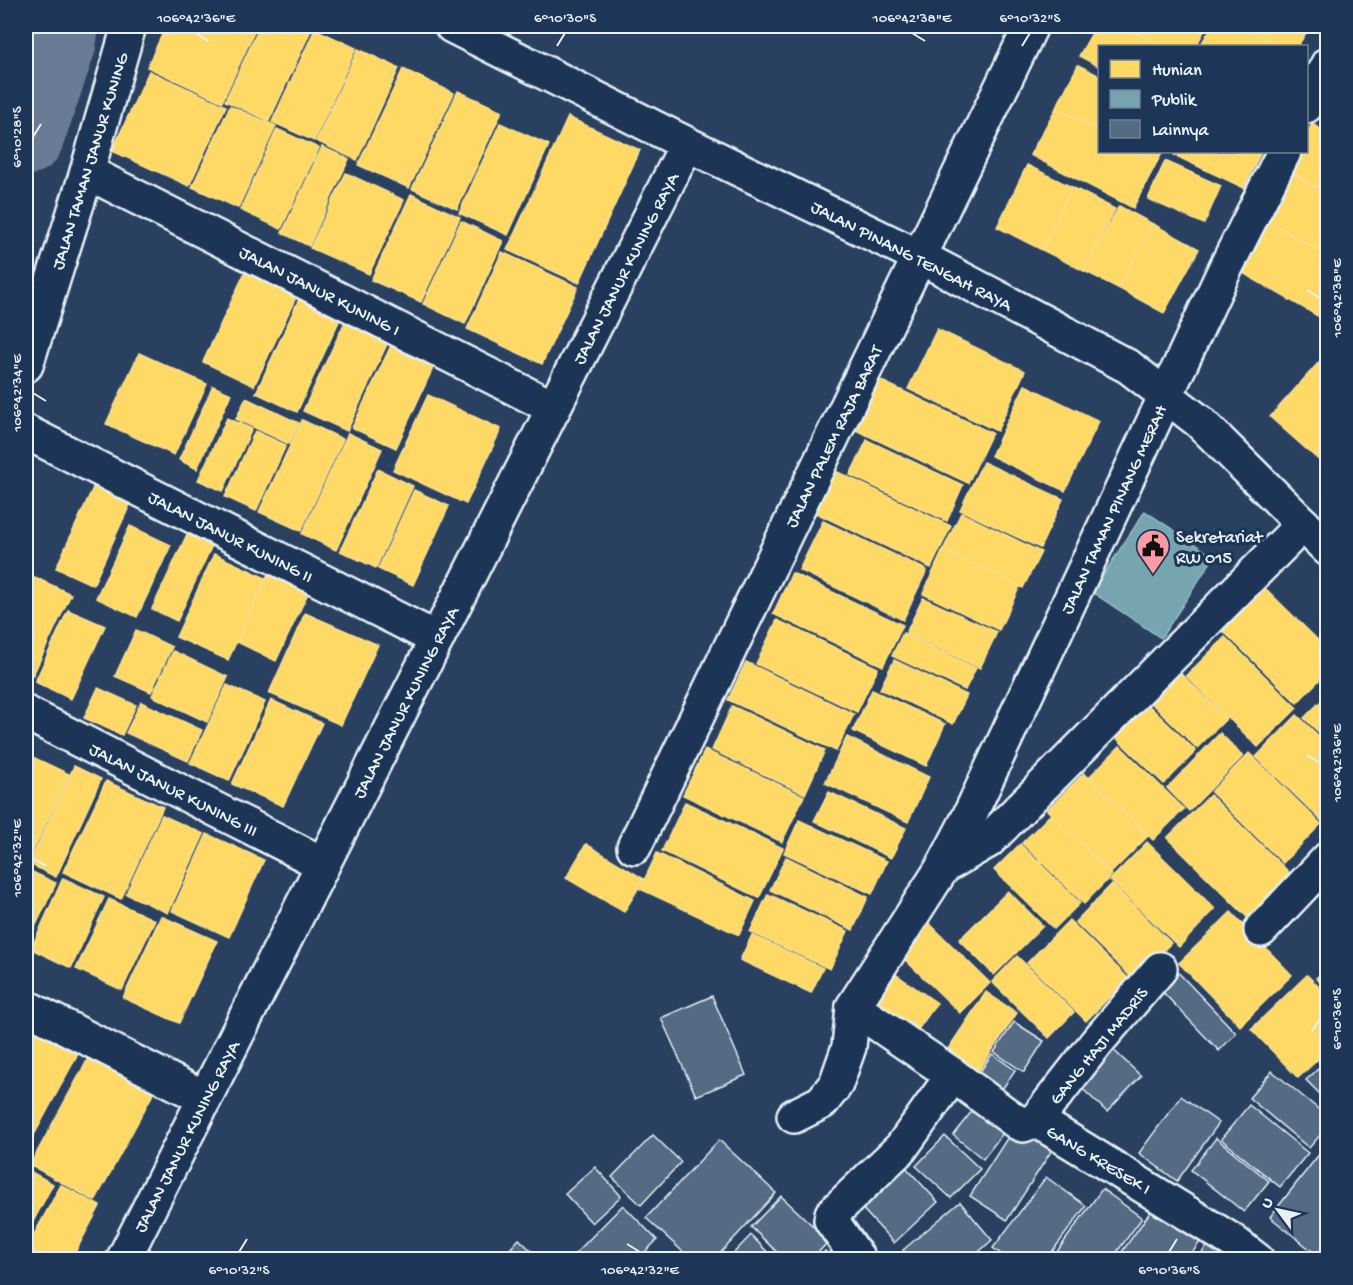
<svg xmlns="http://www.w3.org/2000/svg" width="1353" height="1285" font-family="'Gochi Hand',sans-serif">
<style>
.homes{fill:#ffd966;stroke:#f8e092;stroke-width:1.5}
.public{fill:#76a5af;stroke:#98bcc5;stroke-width:1.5}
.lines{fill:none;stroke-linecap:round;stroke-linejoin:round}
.river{stroke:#6b7c95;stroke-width:76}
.building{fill:#556a83;stroke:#e8f1f8;stroke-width:1.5}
.minor-casing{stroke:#e8f1f8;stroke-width:38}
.minor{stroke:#1d3557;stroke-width:33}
.ticks{fill:none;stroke:#e8f1f8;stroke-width:2}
.labels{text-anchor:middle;stroke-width:6;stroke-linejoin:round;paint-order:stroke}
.street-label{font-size:18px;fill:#e8f1f8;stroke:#1d3557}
.poi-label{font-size:18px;fill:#e8f1f8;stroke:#1d3557;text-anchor:start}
.neatline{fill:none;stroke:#e8f1f8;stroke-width:2}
.ticks-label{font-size:15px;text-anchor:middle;fill:#e8f1f8}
</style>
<rect width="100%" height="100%" fill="#294061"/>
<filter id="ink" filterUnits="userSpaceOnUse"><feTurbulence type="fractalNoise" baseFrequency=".0167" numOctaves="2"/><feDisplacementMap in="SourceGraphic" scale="12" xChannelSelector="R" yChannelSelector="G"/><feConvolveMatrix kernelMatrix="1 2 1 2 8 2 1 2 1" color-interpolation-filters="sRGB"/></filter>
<g filter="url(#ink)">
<g class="homes">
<polygon points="166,26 257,26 222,102 147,67"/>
<polygon points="260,26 313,26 269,121 225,101"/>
<polygon points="1096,26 1123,26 1162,46 1100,46 1100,67 1079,56"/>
<polygon points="1123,26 1207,26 1196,46 1162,46"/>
<polygon points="1212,26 1242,26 1279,46 1200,46"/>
<polygon points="1242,26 1310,26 1298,46 1279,46"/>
<polygon points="315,29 356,48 314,141 272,122"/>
<polygon points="358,49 399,68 357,160 316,141"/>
<polygon points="1078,65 1100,76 1100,131 1056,108"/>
<polygon points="403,69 454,93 409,188 358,165"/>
<polygon points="149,71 226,106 189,186 112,151"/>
<polygon points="1328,82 1328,122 1312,113"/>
<polygon points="458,91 502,111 457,209 412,189"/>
<polygon points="230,106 276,126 238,208 192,187"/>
<polygon points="1056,108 1100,131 1100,152 1138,152 1157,162 1133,208 1030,155"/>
<polygon points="568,117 640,150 579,283 507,250"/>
<polygon points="500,123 549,145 508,235 459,213"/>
<polygon points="1312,124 1328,133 1328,194 1285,169 1296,152 1306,152 1306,134"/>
<polygon points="277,129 319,148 281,229 240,210"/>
<polygon points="322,147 349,159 309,246 282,233"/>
<polygon points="1138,152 1163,152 1157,162"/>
<polygon points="1175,152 1261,152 1244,188 1174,155"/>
<polygon points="1165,161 1221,186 1204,224 1148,199"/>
<polygon points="1027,165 1072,187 1042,250 997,227"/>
<polygon points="1285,169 1328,194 1328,256 1259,216"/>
<polygon points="346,173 404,200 369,274 310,248"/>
<polygon points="1072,187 1115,209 1084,271 1042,250"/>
<polygon points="411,194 460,217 421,302 371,280"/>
<polygon points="1119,206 1153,224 1118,288 1084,271"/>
<polygon points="1259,216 1328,256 1328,322 1229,265"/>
<polygon points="461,221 503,241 465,324 423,304"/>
<polygon points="1153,224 1199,249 1164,313 1118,288"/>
<polygon points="502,252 578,287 542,364 467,329"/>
<polygon points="246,270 297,295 254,386 203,362"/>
<polygon points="305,286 346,306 297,412 256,393"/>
<polygon points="350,311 393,331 347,431 303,411"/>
<polygon points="937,329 1025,371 997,431 908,389"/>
<polygon points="395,337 438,357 396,448 352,428"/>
<polygon points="1328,352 1328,441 1314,456 1270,417"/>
<polygon points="139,353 207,384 174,455 106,424"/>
<polygon points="869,375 992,433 968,483 845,425"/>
<polygon points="1025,385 1099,421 1065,491 991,456"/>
<polygon points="213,386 231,394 197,469 179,460"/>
<polygon points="428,395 501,429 466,504 393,470"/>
<polygon points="246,398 299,423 289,444 236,419"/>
<polygon points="227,418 252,429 223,491 198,480"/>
<polygon points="302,420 343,439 301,531 259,512"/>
<polygon points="255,431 286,445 256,511 225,497"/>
<polygon points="348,433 382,449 336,550 302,534"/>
<polygon points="867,440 963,485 947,521 850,475"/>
<polygon points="1328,441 1328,468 1314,456"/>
<polygon points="983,462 1063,499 1040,548 960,510"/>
<polygon points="825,466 951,526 931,568 805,508"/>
<polygon points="378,469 413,486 376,568 340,551"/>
<polygon points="97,479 134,496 93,585 56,568"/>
<polygon points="414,490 449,506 413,585 378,569"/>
<polygon points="961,513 1041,552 1023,588 943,550"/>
<polygon points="823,521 927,570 903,620 799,570"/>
<polygon points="130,526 171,545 137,617 96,598"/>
<polygon points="190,528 215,539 177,621 152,609"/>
<polygon points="943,550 1020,586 999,630 923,594"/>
<polygon points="214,554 266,578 228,660 176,637"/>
<polygon points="269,572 309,591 276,661 237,642"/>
<polygon points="26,573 71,594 33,675 26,671"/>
<polygon points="792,573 903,625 883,666 773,614"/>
<polygon points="1265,588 1328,650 1328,671 1297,703 1223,631"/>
<polygon points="923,598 997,632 980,668 906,633"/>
<polygon points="68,610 105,626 71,699 35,682"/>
<polygon points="305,613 378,645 341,725 269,693"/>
<polygon points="777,620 878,668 857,712 756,664"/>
<polygon points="136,630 172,647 151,692 115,676"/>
<polygon points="903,633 976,668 965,690 892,656"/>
<polygon points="1225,637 1297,708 1258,747 1186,676"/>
<polygon points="173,651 228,677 207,722 152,696"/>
<polygon points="894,660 967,695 953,724 880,689"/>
<polygon points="746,662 854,714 836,751 728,700"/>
<polygon points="1178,671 1227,718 1197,748 1149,701"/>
<polygon points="227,685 265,702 229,781 190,763"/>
<polygon points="98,688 136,705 122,735 84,718"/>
<polygon points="872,690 945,724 926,766 853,731"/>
<polygon points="1328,694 1328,741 1304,718"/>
<polygon points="1142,699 1196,751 1164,784 1110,732"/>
<polygon points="271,700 322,723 283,806 232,784"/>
<polygon points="141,702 202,730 188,761 126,733"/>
<polygon points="732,706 825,750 805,794 712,750"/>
<polygon points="1297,715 1328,745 1328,822 1325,824 1256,757"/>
<polygon points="1220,733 1243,756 1189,811 1167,788"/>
<polygon points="847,737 929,777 908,822 825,783"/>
<polygon points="1120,746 1184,809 1153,840 1089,777"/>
<polygon points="705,750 804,796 782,842 683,795"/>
<polygon points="1249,753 1321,824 1283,863 1211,792"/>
<polygon points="26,754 69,774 32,853 26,850"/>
<polygon points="74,766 101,779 56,877 29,864"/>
<polygon points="1084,773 1148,836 1111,873 1047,810"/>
<polygon points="106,781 163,807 121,899 63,872"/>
<polygon points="829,792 906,828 891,858 814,821"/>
<polygon points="1210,795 1298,881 1255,925 1167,838"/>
<polygon points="685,802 783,848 759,898 662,851"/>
<polygon points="1051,814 1112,875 1084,904 1022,843"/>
<polygon points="162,815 204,834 168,913 126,894"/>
<polygon points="799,820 887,861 872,894 784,853"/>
<polygon points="207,834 264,860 229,937 172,911"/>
<polygon points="1147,842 1215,909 1179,947 1110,880"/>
<polygon points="586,844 644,879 624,912 566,878"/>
<polygon points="1020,844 1080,903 1054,929 994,870"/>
<polygon points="657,853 755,901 739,935 640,889"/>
<polygon points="786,857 868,897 853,930 770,890"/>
<polygon points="26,869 56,883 26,946"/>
<polygon points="63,878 104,897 71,968 31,949"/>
<polygon points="1112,884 1171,943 1134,980 1075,922"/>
<polygon points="1008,891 1043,926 994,975 959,940"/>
<polygon points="768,894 848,931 830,969 750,932"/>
<polygon points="109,899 155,920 122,990 76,969"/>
<polygon points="1231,912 1292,975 1240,1026 1179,963"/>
<polygon points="161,916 217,941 179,1023 123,998"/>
<polygon points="1069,920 1128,978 1086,1021 1027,963"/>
<polygon points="929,923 990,983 960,1013 899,954"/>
<polygon points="752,935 823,968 811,993 740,960"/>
<polygon points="1017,956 1074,1012 1049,1038 992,982"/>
<polygon points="884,966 937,1003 917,1031 865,993"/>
<polygon points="1328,967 1328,990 1316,978"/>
<polygon points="1307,975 1328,996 1328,1050 1298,1078 1251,1029"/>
<polygon points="986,992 1017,1013 975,1076 944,1055"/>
<polygon points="35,1026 80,1050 26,1150 26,1044"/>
<polygon points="89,1057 154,1092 95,1201 30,1165"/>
<polygon points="26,1169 53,1184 26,1235"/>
<polygon points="61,1185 100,1206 71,1260 45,1260 26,1249"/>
</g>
<polygon class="public" points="1145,511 1214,557 1161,638 1092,592"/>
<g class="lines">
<polyline class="river" points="26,137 58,44 61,26"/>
</g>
<g class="building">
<polygon points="1173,967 1236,1033 1219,1051 1155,984"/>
<polygon points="712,996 746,1075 696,1096 661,1018"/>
<polygon points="1014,1022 1044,1041 1024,1072 994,1052"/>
<polygon points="1105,1042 1141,1076 1107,1112 1071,1078"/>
<polygon points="992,1054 1015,1070 1001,1091 977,1076"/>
<polygon points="1328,1060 1328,1102 1306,1080"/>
<polygon points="1272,1071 1328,1117 1328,1126 1309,1148 1249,1098"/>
<polygon points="1181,1096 1219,1123 1177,1181 1139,1153"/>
<polygon points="977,1105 1007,1128 983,1159 953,1135"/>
<polygon points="1249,1105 1308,1153 1280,1187 1221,1139"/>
<polygon points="1015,1126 1052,1150 1007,1220 970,1196"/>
<polygon points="653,1135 681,1162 641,1205 612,1177"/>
<polygon points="945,1136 980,1169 951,1198 916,1166"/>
<polygon points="1216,1138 1269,1181 1244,1212 1191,1170"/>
<polygon points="719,1140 776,1193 714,1260 692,1260 646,1218"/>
<polygon points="1328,1143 1328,1241 1317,1255 1270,1217"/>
<polygon points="902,1163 938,1202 894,1243 858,1204"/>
<polygon points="595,1167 621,1196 592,1223 565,1194"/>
<polygon points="1046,1177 1086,1206 1046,1260 1009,1260 993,1248"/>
<polygon points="1102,1189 1142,1218 1111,1260 1051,1260"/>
<polygon points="781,1196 829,1241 811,1260 785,1260 751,1227"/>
<polygon points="960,1202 992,1240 970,1260 912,1260 903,1250"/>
<polygon points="623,1205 657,1240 637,1260 569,1260"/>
<polygon points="1153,1208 1200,1242 1187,1260 1116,1260"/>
<polygon points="751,1235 775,1260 727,1260"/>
<polygon points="1214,1236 1247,1260 1197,1260"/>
<polygon points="519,1239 541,1260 500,1260"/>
<polygon points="825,1251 834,1260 818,1260"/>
</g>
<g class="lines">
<g class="minor-casing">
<g id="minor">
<polyline points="452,26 687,144 920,257 1129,367 1200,422 1328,549"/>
<polyline points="1306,106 1328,64"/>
<polyline points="87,172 554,408"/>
<polyline points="26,365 87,172 129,26"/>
<polyline points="26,432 437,639"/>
<polyline points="26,713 323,864"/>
<polyline points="634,847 1031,26"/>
<polyline points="943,867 988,841 1303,524"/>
<polyline points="1261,930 1328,859"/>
<polyline points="26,1007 205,1098"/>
<polyline points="853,1007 953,1075 1018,1123 1023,1125 1036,1120 1231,1240 1257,1260"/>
<polyline points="794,1116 822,1102 836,1084 849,1047 853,1007 943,867 967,821 1225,269 1284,152"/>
<polyline points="1036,1120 1097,1042 1160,969"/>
<polyline points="123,1260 687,144"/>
<polyline points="859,1260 831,1220 832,1214 901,1148 953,1075"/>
</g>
</g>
<use href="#minor" class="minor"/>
</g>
</g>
<path class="ticks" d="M196,33L208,41M912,33L925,41M557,46L565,33M1022,46L1030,33M33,137L41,124M1307,290L1320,298M33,393L46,401M1307,755L1320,763M33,858L46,866M1312,1031L1320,1019M627,1244L640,1252M239,1252L247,1239M1169,1252L1177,1239"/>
<defs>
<g id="civic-pin" transform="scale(1.725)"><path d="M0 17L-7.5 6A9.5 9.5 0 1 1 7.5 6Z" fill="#ff9aa2" stroke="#1d3557"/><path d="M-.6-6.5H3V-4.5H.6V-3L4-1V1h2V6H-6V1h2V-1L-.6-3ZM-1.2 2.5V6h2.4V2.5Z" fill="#111"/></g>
</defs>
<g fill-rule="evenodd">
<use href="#civic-pin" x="1153" y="546"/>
</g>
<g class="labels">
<g class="street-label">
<text transform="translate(89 161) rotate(-73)" y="6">JALAN TAMAN JANUR KUNING</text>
<text transform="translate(912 255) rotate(27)" y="6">JALAN PINANG TENGAH RAYA</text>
<text transform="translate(625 268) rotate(-63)" y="6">JALAN JANUR KUNING RAYA</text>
<text transform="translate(320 290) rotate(27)" y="6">JALAN JANUR KUNING I</text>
<text transform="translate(833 436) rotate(-64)" y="6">JALAN PALEM RAJA BARAT</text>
<text transform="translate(1113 509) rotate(-65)" y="6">JALAN TAMAN PINANG MERAH</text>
<text transform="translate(231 536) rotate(27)" y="6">JALAN JANUR KUNING II</text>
<text transform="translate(405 702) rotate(-63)" y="6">JALAN JANUR KUNING RAYA</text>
<text transform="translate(174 789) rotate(27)" y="6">JALAN JANUR KUNING III</text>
<text transform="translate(1098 1045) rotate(-51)" y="6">GANG HAJI MADRIS</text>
<text transform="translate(186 1136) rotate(-63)" y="6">JALAN JANUR KUNING RAYA</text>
<text transform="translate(1099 1159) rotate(31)" y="6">GANG KRESEK I</text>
</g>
<g class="poi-label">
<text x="1176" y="542">Sekretariat<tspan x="1176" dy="21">RW 015</tspan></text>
</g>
</g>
<rect width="1353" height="1285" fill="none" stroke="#1d3557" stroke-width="66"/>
<rect x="1098" y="45" width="210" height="108" fill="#1d3557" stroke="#6e8097" stroke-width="1.5"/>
<rect x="1110" y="60" width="30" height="18" fill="#ffd966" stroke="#6e8097" stroke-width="1.5"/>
<text x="1152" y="75" font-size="18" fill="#e8f1f8">Hunian</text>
<rect x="1110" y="90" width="30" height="18" fill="#76a5af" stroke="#6e8097" stroke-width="1.5"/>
<text x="1152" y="105" font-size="18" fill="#e8f1f8">Publik</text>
<rect x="1110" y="120" width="30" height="18" fill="#556a83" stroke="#6e8097" stroke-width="1.5"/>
<text x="1152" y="135" font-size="18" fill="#e8f1f8">Lainnya</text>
<g transform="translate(1278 1210) rotate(303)" stroke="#1d3557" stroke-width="4.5" paint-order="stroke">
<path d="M0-4.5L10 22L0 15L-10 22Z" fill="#e8f1f8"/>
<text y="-9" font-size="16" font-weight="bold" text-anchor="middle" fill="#e8f1f8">U</text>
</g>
<rect x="33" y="33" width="1287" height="1219" class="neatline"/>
<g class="ticks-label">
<text x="196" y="22">106°42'36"E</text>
<text x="565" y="22">6°10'30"S</text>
<text x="912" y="22">106°42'38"E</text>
<text x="1030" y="22">6°10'32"S</text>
<text transform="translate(16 137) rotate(-90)" y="5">6°10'28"S</text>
<text transform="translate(1336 298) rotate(-90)" y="5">106°42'38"E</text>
<text transform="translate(16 393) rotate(-90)" y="5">106°42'34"E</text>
<text transform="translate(1336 763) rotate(-90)" y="5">106°42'36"E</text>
<text transform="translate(16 858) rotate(-90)" y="5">106°42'32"E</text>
<text transform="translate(1336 1019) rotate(-90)" y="5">6°10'36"S</text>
<text x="239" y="1274">6°10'32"S</text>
<text x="640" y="1274">106°42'32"E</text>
<text x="1169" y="1274">6°10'36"S</text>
</g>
</svg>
